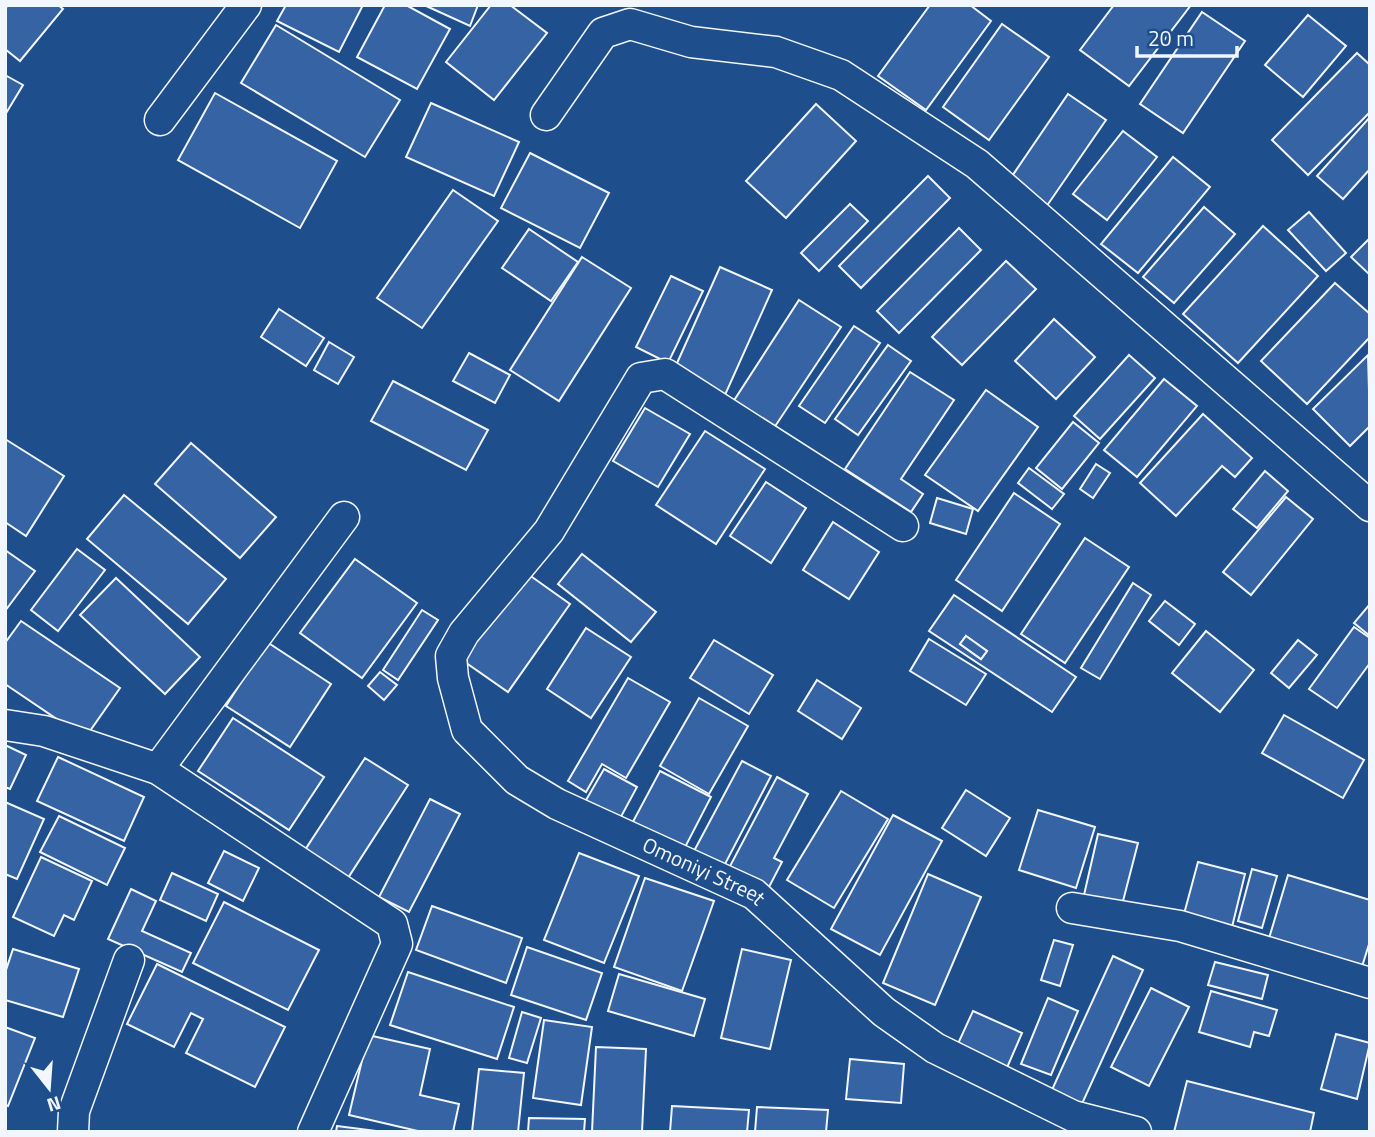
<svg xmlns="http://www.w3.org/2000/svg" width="1375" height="1137" font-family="'Titillium Web',sans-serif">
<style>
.building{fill:#3563a3;stroke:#f2f6ff;stroke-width:2;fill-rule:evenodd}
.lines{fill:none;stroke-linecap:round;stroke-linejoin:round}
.minor-casing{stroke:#f2f6ff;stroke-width:33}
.minor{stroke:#1f4e8c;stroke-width:30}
.labels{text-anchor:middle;stroke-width:5;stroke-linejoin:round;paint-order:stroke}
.street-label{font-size:21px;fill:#f2f6ff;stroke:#1f4e8c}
</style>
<rect width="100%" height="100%" fill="#1f4e8c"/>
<g class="building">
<polygon points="8,5 58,5 63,9 20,61 5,49 5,9"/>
<polygon points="286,5 363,5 339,52 277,21"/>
<polygon points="385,5 406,5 450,29 417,89 357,57"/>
<polygon points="424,5 478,5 470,26"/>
<polygon points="491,5 510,5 547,33 494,100 446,62"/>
<polygon points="930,5 970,5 991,21 926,110 878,76"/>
<polygon points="1114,5 1191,5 1129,86 1080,50"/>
<polygon points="1202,12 1245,41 1183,133 1140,104"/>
<polygon points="1308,15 1346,46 1303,97 1265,65"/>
<polygon points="1002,24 1049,57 989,140 943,107"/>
<polygon points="276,25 400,100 365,157 241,83"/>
<polygon points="1357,53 1370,65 1370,112 1308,175 1272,140"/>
<polygon points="5,75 23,85 5,115"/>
<polygon points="215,93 337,161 300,228 178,160"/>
<polygon points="1068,94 1106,120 1044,210 1006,185"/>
<polygon points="431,103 519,142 494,196 406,157"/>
<polygon points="816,104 856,141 786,218 746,181"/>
<polygon points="1370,117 1370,169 1343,199 1317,176"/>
<polygon points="1123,131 1157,157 1107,220 1073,194"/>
<polygon points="530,153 609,193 580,248 501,208"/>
<polygon points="1173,157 1210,187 1138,273 1101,244"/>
<polygon points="928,176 950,198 861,288 839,266"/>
<polygon points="453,190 498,221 422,328 377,298"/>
<polygon points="850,204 868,221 819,271 801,253"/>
<polygon points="1204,207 1235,234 1174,303 1143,277"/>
<polygon points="1309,212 1346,253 1326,271 1288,230"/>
<polygon points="1263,226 1318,276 1238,363 1183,314"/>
<polygon points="959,228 981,250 899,333 877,311"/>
<polygon points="529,229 578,262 551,301 502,268"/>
<polygon points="1370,238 1370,275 1351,257"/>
<polygon points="582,257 631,288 559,401 510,370"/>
<polygon points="1006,261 1036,289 962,365 932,337"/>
<polygon points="720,267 772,290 725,395 673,372"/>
<polygon points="671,276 703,291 668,363 636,347"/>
<polygon points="1335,283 1370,314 1370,337 1307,404 1261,361"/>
<polygon points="799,300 841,327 774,428 733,402"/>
<polygon points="279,309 324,338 306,366 261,337"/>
<polygon points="1054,319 1095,357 1056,399 1015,361"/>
<polygon points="854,326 880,343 825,423 799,406"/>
<polygon points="329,342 354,357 338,384 314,370"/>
<polygon points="888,345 911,361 858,435 835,419"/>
<polygon points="469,353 510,375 495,403 453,381"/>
<polygon points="1129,355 1155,378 1100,439 1074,416"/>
<polygon points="1368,355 1370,426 1350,446 1313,409"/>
<polygon points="910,372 954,400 901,479 923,494 911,512 845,469"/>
<polygon points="1164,379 1197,406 1137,477 1104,450"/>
<polygon points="393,381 488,430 466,470 371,421"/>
<polygon points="986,390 1038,427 978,511 925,475"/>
<polygon points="645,408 690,434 658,487 613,461"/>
<polygon points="1203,414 1252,458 1235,477 1222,466 1176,516 1140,483"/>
<polygon points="1073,422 1099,443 1062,489 1036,468"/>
<polygon points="705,431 765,469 716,544 656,505"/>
<polygon points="5,439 64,476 26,536 5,522"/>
<polygon points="191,443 276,517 240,558 155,484"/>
<polygon points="1096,464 1110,473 1093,498 1080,489"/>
<polygon points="1029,468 1064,494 1052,509 1018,483"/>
<polygon points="1265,471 1288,491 1257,528 1233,509"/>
<polygon points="766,482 806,508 771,563 730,536"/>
<polygon points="1014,493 1060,524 1002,611 956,580"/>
<polygon points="124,495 226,579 188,624 87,539"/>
<polygon points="1286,497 1313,519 1251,595 1223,572"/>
<polygon points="937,498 973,509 966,534 930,523"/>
<polygon points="833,522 879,552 849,599 803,570"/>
<polygon points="1085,538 1129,567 1065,663 1021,634"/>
<polygon points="77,549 105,570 58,631 31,610"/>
<polygon points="5,550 35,571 5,611"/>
<polygon points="582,554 656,612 631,642 558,584"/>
<polygon points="355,559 417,603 362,678 300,633"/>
<polygon points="525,572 570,604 508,692 462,660"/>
<polygon points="116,578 200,657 165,694 80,615"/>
<polygon points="1133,583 1151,595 1100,679 1081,668"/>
<path d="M954,595L1076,677L1052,712L929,631ZM966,636L987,651L981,659L960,644Z"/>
<polygon points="1165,601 1195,624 1179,645 1149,621"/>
<polygon points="1370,604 1370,636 1354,623"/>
<polygon points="422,610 438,620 398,680 383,670"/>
<polygon points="21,621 120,688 85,738 5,684 5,643"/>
<polygon points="1354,627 1370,638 1370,663 1337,708 1309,689"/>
<polygon points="586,628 631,657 591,718 547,689"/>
<polygon points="1206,631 1254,670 1220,712 1172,673"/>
<polygon points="966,636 987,651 981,659 960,644"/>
<polygon points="929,639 986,674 966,705 910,671"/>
<polygon points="714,640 773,675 749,714 690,678"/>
<polygon points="1298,640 1317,655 1289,688 1271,673"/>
<polygon points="267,642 331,684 290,747 226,706"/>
<polygon points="380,672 397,685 384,700 368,686"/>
<polygon points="628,678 670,702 626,778 602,764 586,792 568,781"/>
<polygon points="817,680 861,708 842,739 798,711"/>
<polygon points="699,698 748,726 709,794 660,766"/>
<polygon points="1284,715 1364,760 1343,798 1262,753"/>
<polygon points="233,718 324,777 289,830 198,771"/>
<polygon points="5,745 26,755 10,789 5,787"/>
<polygon points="58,757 144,797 124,841 37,801"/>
<polygon points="365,758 408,785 346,881 303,853"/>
<polygon points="742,761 771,776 724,866 694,851"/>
<polygon points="604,769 637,787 616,826 582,807"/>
<polygon points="660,771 711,797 680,857 628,831"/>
<polygon points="777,777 808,794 774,858 782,862 768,889 729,868"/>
<polygon points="966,790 1010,818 986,856 942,828"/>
<polygon points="841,791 888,819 834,908 787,880"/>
<polygon points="430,799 460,814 409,912 379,897"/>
<polygon points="5,802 44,819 17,879 5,874"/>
<polygon points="1038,810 1095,827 1076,888 1019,870"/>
<polygon points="893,815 942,841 880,955 831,929"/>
<polygon points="59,816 125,848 107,885 40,852"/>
<polygon points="1098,834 1138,843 1122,905 1084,895"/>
<polygon points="224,851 259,868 243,901 208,883"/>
<polygon points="579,853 639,876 604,963 544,940"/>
<polygon points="41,857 92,881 74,920 64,915 54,936 13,917"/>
<polygon points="1198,862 1245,874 1232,927 1184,914"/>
<polygon points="1252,869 1277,876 1262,928 1238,921"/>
<polygon points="172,873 218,894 206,921 160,900"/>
<polygon points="928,874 981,897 935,1005 883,983"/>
<polygon points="1288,875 1370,900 1370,941 1360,973 1267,945"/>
<polygon points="645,878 714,901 682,991 614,967"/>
<polygon points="131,889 156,901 142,931 191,953 182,972 108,939"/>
<polygon points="224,902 319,950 288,1010 193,963"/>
<polygon points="432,906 522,938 506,983 416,950"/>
<polygon points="1054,940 1073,945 1060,986 1041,980"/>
<polygon points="527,947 602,973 586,1020 511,995"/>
<polygon points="13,949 79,969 63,1017 5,1000 5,973"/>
<polygon points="742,949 791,960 770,1049 721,1038"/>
<polygon points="1113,956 1143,970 1081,1106 1051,1092"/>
<polygon points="1215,962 1268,975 1262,999 1208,985"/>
<polygon points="157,964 285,1027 255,1087 186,1053 203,1019 191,1013 174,1047 127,1024"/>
<polygon points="408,972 514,1007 497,1059 390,1025"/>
<polygon points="619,974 705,999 694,1036 608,1011"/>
<polygon points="1151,988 1189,1007 1149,1086 1111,1067"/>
<polygon points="1211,991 1277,1010 1269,1036 1254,1032 1250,1047 1199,1032"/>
<polygon points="1048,998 1078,1011 1051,1075 1021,1064"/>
<polygon points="973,1011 1022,1033 1006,1070 956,1048"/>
<polygon points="522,1012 541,1018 527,1063 509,1058"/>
<polygon points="544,1020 592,1027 581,1105 533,1098"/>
<polygon points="5,1027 35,1038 8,1106 5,1105"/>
<polygon points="1336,1034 1370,1043 1357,1099 1321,1089"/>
<polygon points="368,1035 430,1049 420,1095 459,1104 453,1132 422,1132 349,1115"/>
<polygon points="596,1047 646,1049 642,1132 592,1132"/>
<polygon points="850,1059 904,1064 901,1103 846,1099"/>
<polygon points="479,1069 524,1073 518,1132 472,1132"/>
<polygon points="1187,1081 1314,1113 1310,1132 1174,1132"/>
<polygon points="672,1106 749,1110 747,1132 670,1132"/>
<polygon points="757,1107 828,1110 826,1132 755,1132"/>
<polygon points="529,1118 585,1119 584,1132 528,1132"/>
<polygon points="337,1126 384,1132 336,1132"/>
</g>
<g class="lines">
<g class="minor-casing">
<g id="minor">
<polyline points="546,115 603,33 630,24 691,42 776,52 841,75 977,164 1370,506"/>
<polyline points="160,120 246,5"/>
<path id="s1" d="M903,526L665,374L641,378L549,531L464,633L451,656L453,678L467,730L517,780L557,804L754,894L884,1012L935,1048L1073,1116L1136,1132"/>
<polyline points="5,725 44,731 158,769 392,924 397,944 313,1132"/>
<polyline points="158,769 344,517"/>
<polyline points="1072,908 1180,926 1370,983"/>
<polyline points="73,1132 74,1111 129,960"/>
</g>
</g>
<use href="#minor" class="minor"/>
</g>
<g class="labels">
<g class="street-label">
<text dy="7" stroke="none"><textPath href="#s1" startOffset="999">Omoniyi Street</textPath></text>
</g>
</g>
<rect width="1375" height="1137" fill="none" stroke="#f2f6ff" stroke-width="14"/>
<g transform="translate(49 1088) rotate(163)" stroke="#1f4e8c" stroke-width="5" paint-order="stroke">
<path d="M0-5L12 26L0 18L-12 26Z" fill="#f2f6ff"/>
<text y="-10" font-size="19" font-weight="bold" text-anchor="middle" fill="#f2f6ff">N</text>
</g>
<path d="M1137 46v10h100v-10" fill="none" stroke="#f2f6ff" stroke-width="3.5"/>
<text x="1148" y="46" font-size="21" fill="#f2f6ff" stroke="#1f4e8c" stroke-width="5" paint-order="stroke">20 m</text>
</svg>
